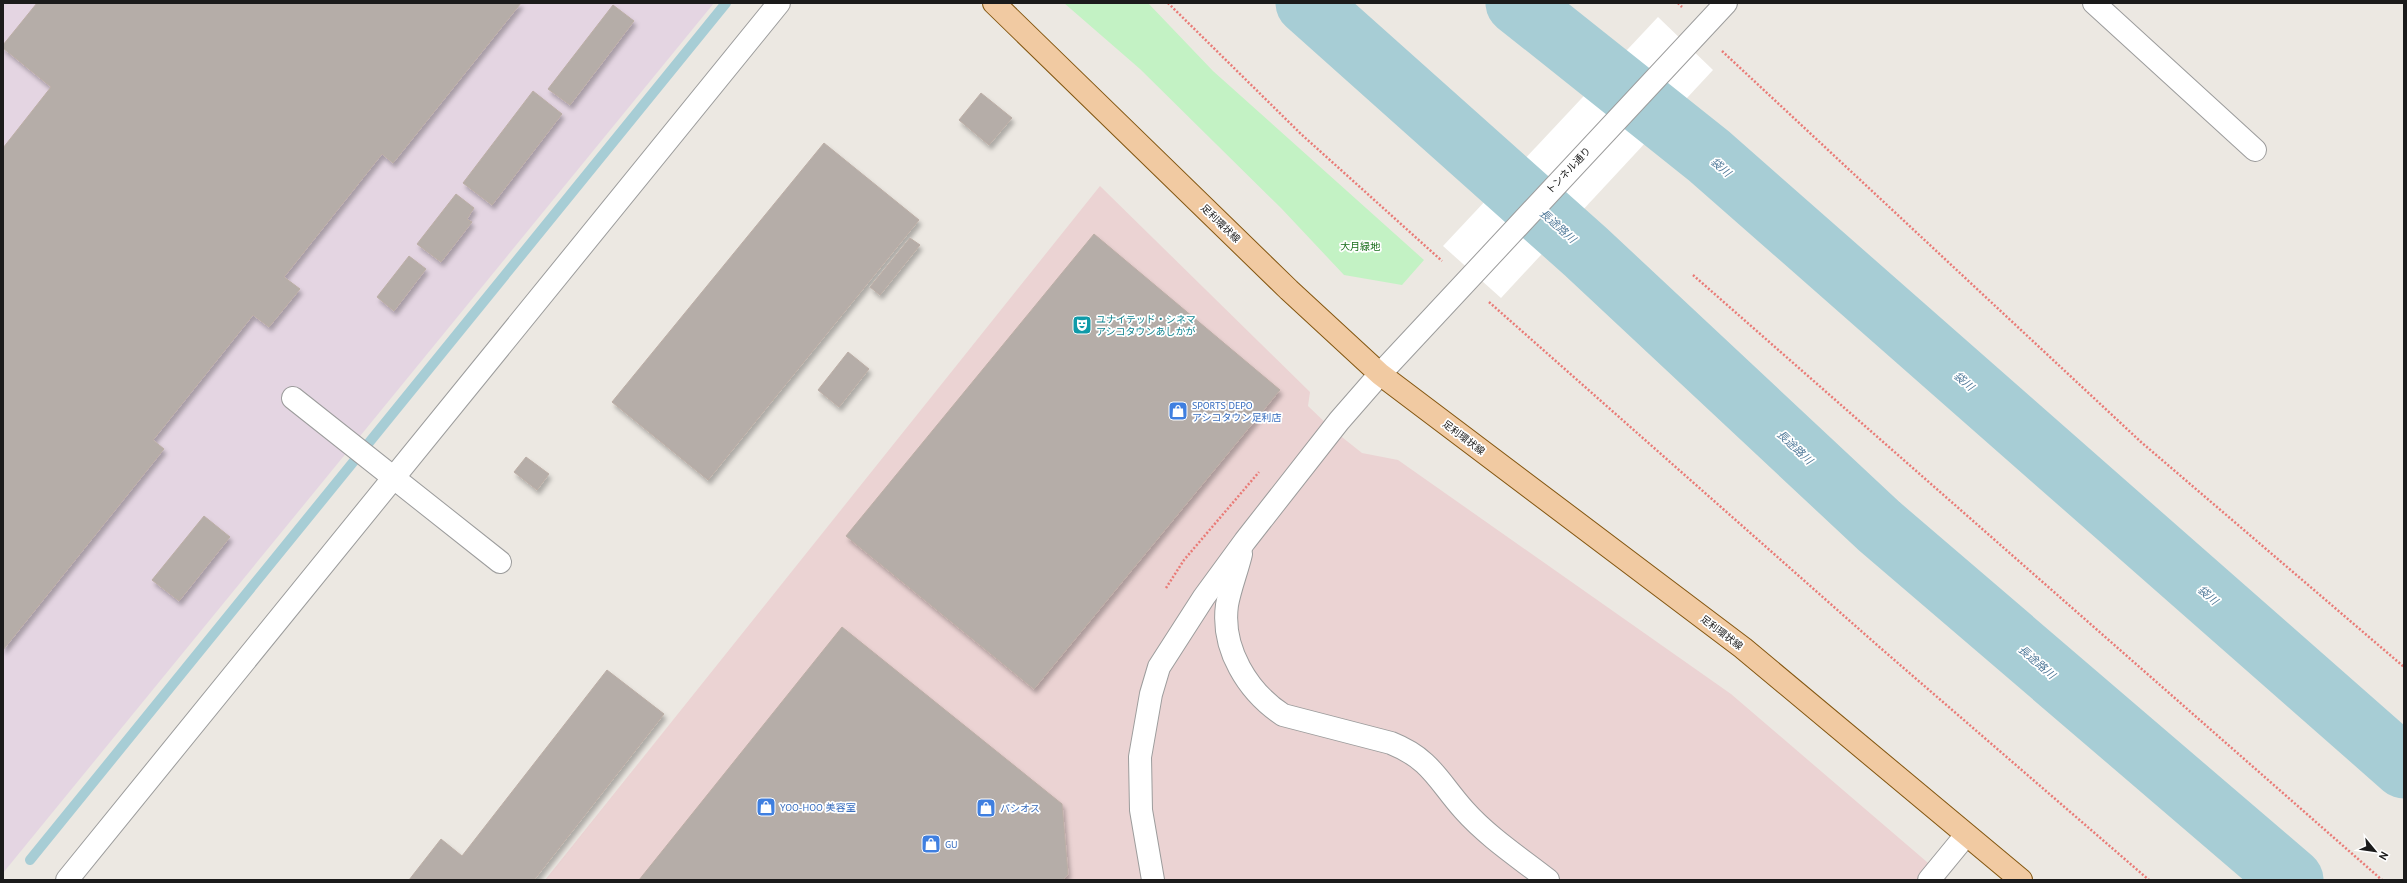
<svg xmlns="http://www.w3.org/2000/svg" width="2407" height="883" font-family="'PT Sans','Noto Sans JP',sans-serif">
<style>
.commercial{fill:#ebd3d3}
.industrial{fill:#e4d5e2}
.park{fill:#c3f2c4}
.pier{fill:#fff}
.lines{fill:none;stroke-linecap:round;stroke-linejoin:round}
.stream{stroke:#a7cdd5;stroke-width:10}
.river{stroke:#a7cdd5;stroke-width:63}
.building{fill:#b5ada8;stroke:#bcaea6;filter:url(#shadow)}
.minor-casing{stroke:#9c9c9c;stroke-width:24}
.major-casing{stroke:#835610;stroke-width:24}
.path{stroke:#e97a76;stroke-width:2.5;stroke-dasharray:2 2;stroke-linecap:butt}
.minor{stroke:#fff;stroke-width:22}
.major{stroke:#f1caa2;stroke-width:22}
.labels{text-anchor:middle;stroke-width:3.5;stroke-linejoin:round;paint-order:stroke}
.street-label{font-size:10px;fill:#1b1b1b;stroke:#fff}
.park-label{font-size:10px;fill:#176c19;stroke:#fff}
.culture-label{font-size:10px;fill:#0d838f;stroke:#fff;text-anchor:start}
.shop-label{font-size:10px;fill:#366cbe;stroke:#fff;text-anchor:start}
.water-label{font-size:11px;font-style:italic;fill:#507999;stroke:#fff}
</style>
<defs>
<filter id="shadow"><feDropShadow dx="2.5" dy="4.5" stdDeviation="2" flood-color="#0004"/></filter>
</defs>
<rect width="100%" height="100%" fill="#ece8e2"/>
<polygon class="commercial" points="1100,186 1310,392 1308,406 1333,430 1362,453 1398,460 1731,694 1948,880 545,880"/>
<polygon class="industrial" points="3,3 714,3 3,873"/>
<polygon class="park" points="1064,3 1148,3 1213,71 1424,260 1402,285 1344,275 1281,208 1140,69"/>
<polygon class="pier" points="1658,17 1713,70 1501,298 1443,246"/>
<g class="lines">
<polyline class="stream" points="30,860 726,3"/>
<g class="river">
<polyline points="1307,3 1586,252 1879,526 2292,880"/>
<polyline points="1517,3 1709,156 2404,767"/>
</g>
</g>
<g class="building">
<polygon points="37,3 521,3 393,163 382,154 284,277 300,289 269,327 253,315 153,440 164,449 3,650 3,148 51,87 3,48 3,45"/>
<polygon points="613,5 634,21 570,105 548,89"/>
<polygon points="533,91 562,114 492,205 463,183"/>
<polygon points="981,93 1012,118 989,145 959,120"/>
<polygon points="824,143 919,220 708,480 612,402"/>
<polygon points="456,194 474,208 467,219 472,222 441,262 417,244"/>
<polygon points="1094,234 1280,390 1034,689 846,536"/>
<polygon points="910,238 920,245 880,295 870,287"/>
<polygon points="409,256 426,269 394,311 377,297"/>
<polygon points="848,352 869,369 839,407 818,390"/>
<polygon points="526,457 549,474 537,490 514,472"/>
<polygon points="204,516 230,537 179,601 152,580"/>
<polygon points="842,627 1062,804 1068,874 1063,880 639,880"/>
<polygon points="607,670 664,714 534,880 409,880 441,839 462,856"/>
</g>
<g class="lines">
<g class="minor-casing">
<g id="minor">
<polyline points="2094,3 2255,150"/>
<polyline points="293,398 500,562"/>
<path d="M1241,554C1237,571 1230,588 1227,605C1221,649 1248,692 1283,715L1391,743C1431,759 1438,781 1464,810C1488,837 1520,858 1548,880"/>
<polyline points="67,880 779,3"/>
<polyline points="1153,880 1141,810 1140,757 1151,694 1159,667 1204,597 1245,541 1339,421 1380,374 1726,3"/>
<polyline points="1929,880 1966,835"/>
</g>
</g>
<g class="major-casing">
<polyline id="major" points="994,3 1289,290 1380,374 1743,648 2021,880"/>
</g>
<g class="path">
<polyline points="1168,3 1301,134 1442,261"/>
<polyline points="1678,3 1682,7"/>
<polyline points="1722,51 2141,442 2404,667"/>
<polyline points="1693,275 2382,880"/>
<polyline points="1489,302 1877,645 2149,880"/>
<polyline points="1166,588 1184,560 1259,472"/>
</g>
<use href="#minor" class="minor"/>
<use href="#major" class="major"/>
</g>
<defs>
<g id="theatre-square" transform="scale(1)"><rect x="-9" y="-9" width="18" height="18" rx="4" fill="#0f9aa8" stroke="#fff"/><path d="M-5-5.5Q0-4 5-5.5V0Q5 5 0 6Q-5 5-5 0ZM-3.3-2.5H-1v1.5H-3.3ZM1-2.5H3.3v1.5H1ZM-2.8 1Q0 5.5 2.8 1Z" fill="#fff"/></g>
<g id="shop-square" transform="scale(1)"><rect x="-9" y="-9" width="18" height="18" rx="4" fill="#3f7fe0" stroke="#fff"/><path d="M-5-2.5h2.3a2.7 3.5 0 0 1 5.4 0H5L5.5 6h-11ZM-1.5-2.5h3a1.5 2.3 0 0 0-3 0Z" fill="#fff"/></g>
</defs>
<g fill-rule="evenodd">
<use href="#theatre-square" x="1082" y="325"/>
<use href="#shop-square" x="1178" y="411"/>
<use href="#shop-square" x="766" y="807"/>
<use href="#shop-square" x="986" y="808"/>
<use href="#shop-square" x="931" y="844"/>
</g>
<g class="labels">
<g class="street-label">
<text transform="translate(1568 170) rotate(-47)" y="4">トンネル通り</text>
<text transform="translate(1221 223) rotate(44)" y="4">足利環状線</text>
<text transform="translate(1464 437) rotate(37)" y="4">足利環状線</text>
<text transform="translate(1722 632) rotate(37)" y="4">足利環状線</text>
</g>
<g class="park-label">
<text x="1360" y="250">大月緑地</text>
</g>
<g class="culture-label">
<text x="1096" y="323">ユナイテッド・シネマ<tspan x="1096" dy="12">アシコタウンあしかが</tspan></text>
</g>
<g class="shop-label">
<text x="1192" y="409">SPORTS DEPO<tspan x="1192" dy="12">アシコタウン足利店</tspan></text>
<text x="780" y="811">YOO-HOO 美容室</text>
<text x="1000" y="812">パシオス</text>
<text x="945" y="848">GU</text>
</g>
<g class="water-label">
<text transform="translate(1721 167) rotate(41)" y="4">袋川</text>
<text transform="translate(1558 226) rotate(42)" y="4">長途路川</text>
<text transform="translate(1964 381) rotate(41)" y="4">袋川</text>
<text transform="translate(1795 447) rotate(43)" y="4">長途路川</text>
<text transform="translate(2208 595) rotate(41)" y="4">袋川</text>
<text transform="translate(2037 662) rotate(41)" y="4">長途路川</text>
</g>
</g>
<rect width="2407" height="883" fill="none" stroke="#1b1b1b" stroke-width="8"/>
<g transform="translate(2375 851) rotate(119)" stroke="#ffffff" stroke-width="3" paint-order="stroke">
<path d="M0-3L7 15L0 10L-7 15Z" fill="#1b1b1b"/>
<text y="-6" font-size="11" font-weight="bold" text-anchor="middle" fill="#1b1b1b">N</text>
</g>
</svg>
